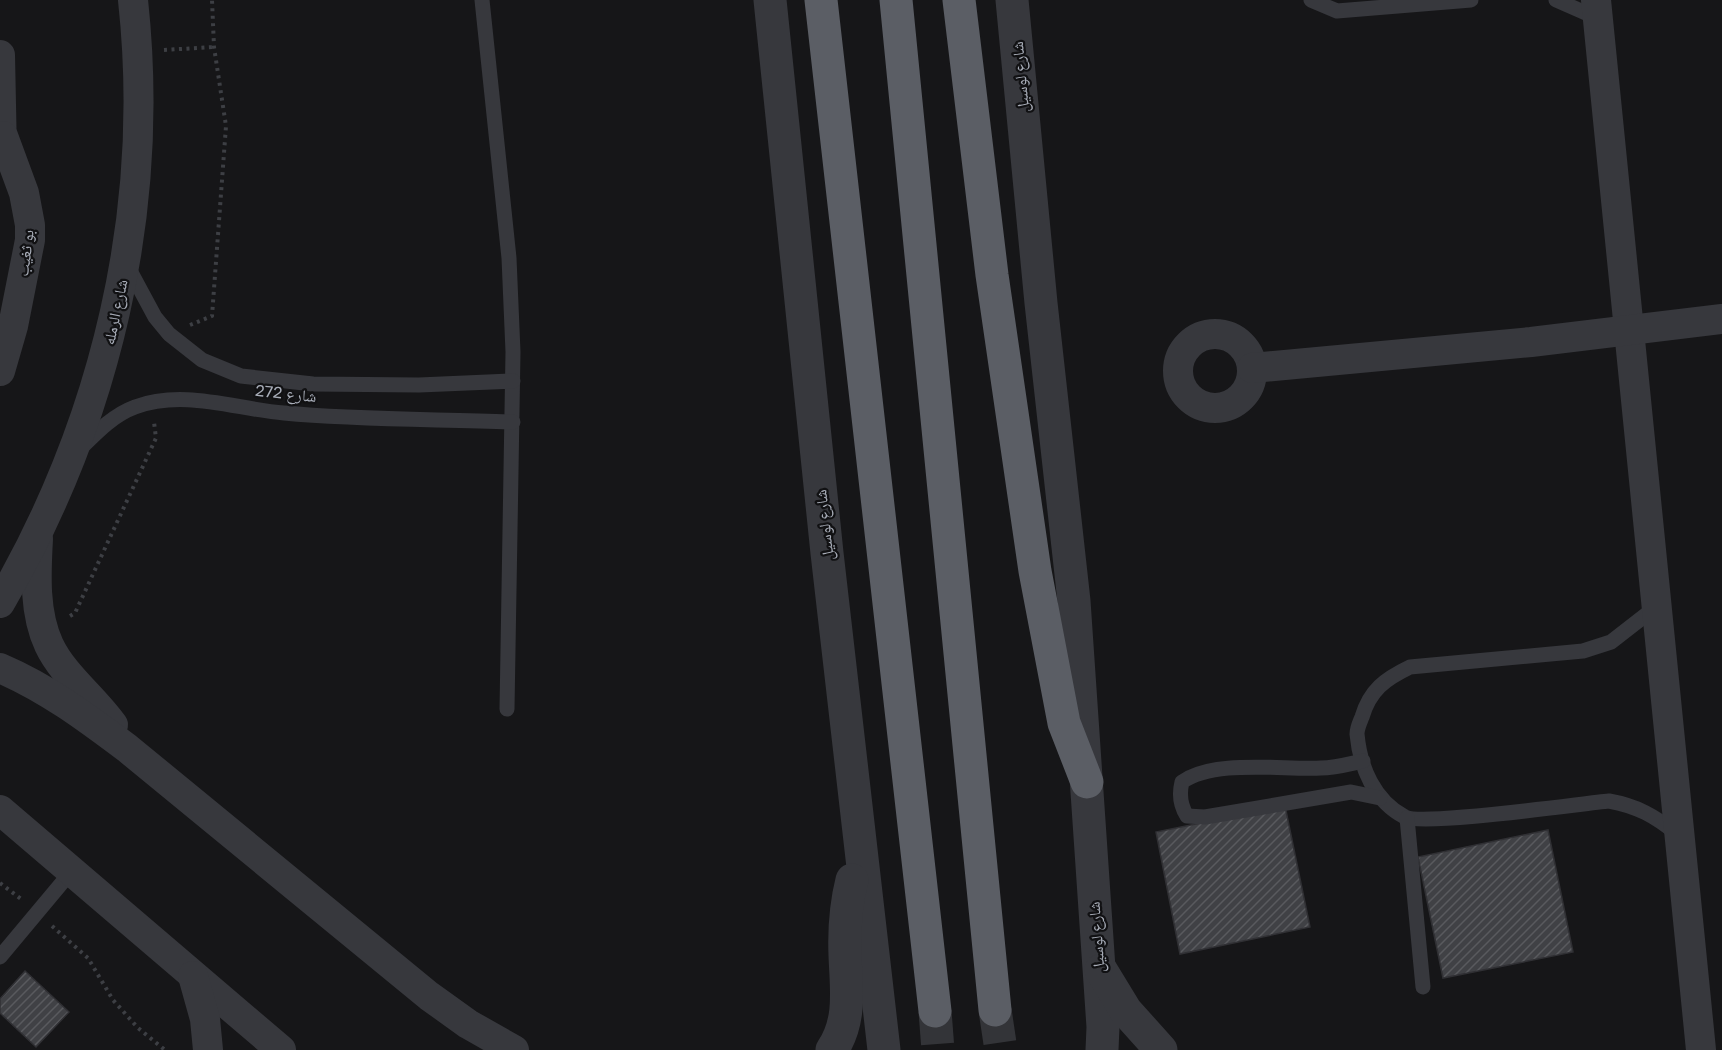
<svg xmlns="http://www.w3.org/2000/svg" width="1722" height="1050" font-family="'Golos Text','Noto Naskh Arabic',sans-serif">
<style>
.building{fill:url(#building-hatch);stroke:#303034;stroke-width:1.5}
.lines{fill:none;stroke-linecap:round;stroke-linejoin:round}
.trunk-tunnel{stroke:#333438;stroke-width:33;stroke-dasharray:33 16;stroke-linecap:butt}
.path{stroke:#3d3f44;stroke-width:4;stroke-dasharray:3 4.5;stroke-linecap:butt}
.service{stroke:#37383d;stroke-width:15}
.minor{stroke:#37383d;stroke-width:30}
.tertiary{stroke:#37383d;stroke-width:33}
.trunk{stroke:#5b5e65;stroke-width:33}
.labels{text-anchor:middle;stroke-width:4.5;stroke-linejoin:round;paint-order:stroke}
.street-label{font-size:16px;fill:#a8adb8;stroke:#111113}
</style>
<defs>
<pattern id="building-hatch" width="6" height="6" patternUnits="userSpaceOnUse" patternTransform="scale(1.5)"><rect width="6" height="6" fill="#404145"/><path d="M-1 1l2-2M0 6l6-6M5 7l2-2" fill="none" stroke="#595a5e"/></pattern>
</defs>
<rect width="100%" height="100%" fill="#161618"/>
<g class="building">
<polygon points="1285,806 1310,927 1180,954 1156,832"/>
<polygon points="1548,830 1573,952 1443,978 1418,857"/>
<polygon points="25,971 69,1012 36,1047 0,1013 0,999"/>
</g>
<g class="lines">
<g class="trunk-tunnel">
<polyline points="995,1010 1001,1050"/>
<polyline points="935,1011 938,1050"/>
</g>
<g class="path">
<polyline points="164,50 214,47"/>
<polyline points="190,325 212,316 226,126 214,47 212,0"/>
<polyline points="70,616 75,613 156,438 154,422"/>
<polyline points="0,883 21,899"/>
<polyline points="52,926 88,958 113,1000 138,1028 165,1050"/>
</g>
<g class="service">
<polyline points="482,0 509,258 513,352 507,709"/>
<polyline points="1311,0 1337,11 1471,0"/>
<polyline points="1556,0 1597,18"/>
<polyline points="127,265 155,317 169,334 202,360 241,376 313,384 419,385 513,381"/>
<path d="M80,449C96,433 113,415 135,407C184,389 235,409 284,413C360,420 437,419 513,422"/>
<path d="M1656,607L1611,642L1583,651L1410,667C1385,679 1370,690 1362,717C1360,722 1357,728 1357,734C1360,767 1374,801 1405,817C1424,826 1578,804 1609,801C1637,806 1655,816 1677,834"/>
<path d="M1363,761C1349,764 1335,768 1321,768C1282,770 1214,759 1182,782C1179,794 1180,805 1187,816L1205,817L1351,792L1380,798"/>
<polyline points="1407,818 1423,987"/>
<polyline points="0,957 71,872"/>
</g>
<g class="minor">
<polyline points="1596,0 1701,1050"/>
<polyline points="0,55 2,154"/>
<circle cx="1215" cy="371" r="37"/>
<polyline points="1252,368 1531,342 1722,319"/>
<polyline points="0,371 13,326 30,240 30,225 24,193 3,136"/>
<path d="M38,539C36,574 34,613 49,645C63,675 94,698 113,725"/>
<path d="M0,603C106,421 156,211 133,0"/>
<path d="M0,668C47,688 87,718 127,748L429,996L468,1024L514,1050"/>
<polyline points="0,810 281,1050"/>
<polyline points="193,976 205,1019 208,1050"/>
</g>
<g class="tertiary">
<polyline points="770,0 827,553 884,1050"/>
<polyline points="1012,0 1041,303 1074,601 1103,1027 1102,1050"/>
<polyline points="1101,970 1126,1011 1161,1050"/>
<path d="M832,1050C852,1020 846,988 845,955C844,930 846,904 852,880"/>
</g>
<g class="trunk">
<polyline points="821,0 935,1011"/>
<polyline points="896,0 995,1010"/>
<polyline points="959,0 992,275 1035,571 1064,723 1087,782"/>
</g>
</g>
<g class="labels">
<g class="street-label">
<text transform="translate(1020 77) rotate(-95)" y="6">شارع لوسيل</text>
<text transform="translate(25 253) rotate(-83)" y="6">بو ثغيب</text>
<text transform="translate(115 312) rotate(-78)" y="6">شارع الرمله</text>
<text transform="translate(286 393) rotate(6)" y="6">شارع 272</text>
<text transform="translate(824 525) rotate(-96)" y="6">شارع لوسيل</text>
<text transform="translate(1096 937) rotate(-94)" y="6">شارع لوسيل</text>
</g>
</g>
</svg>
